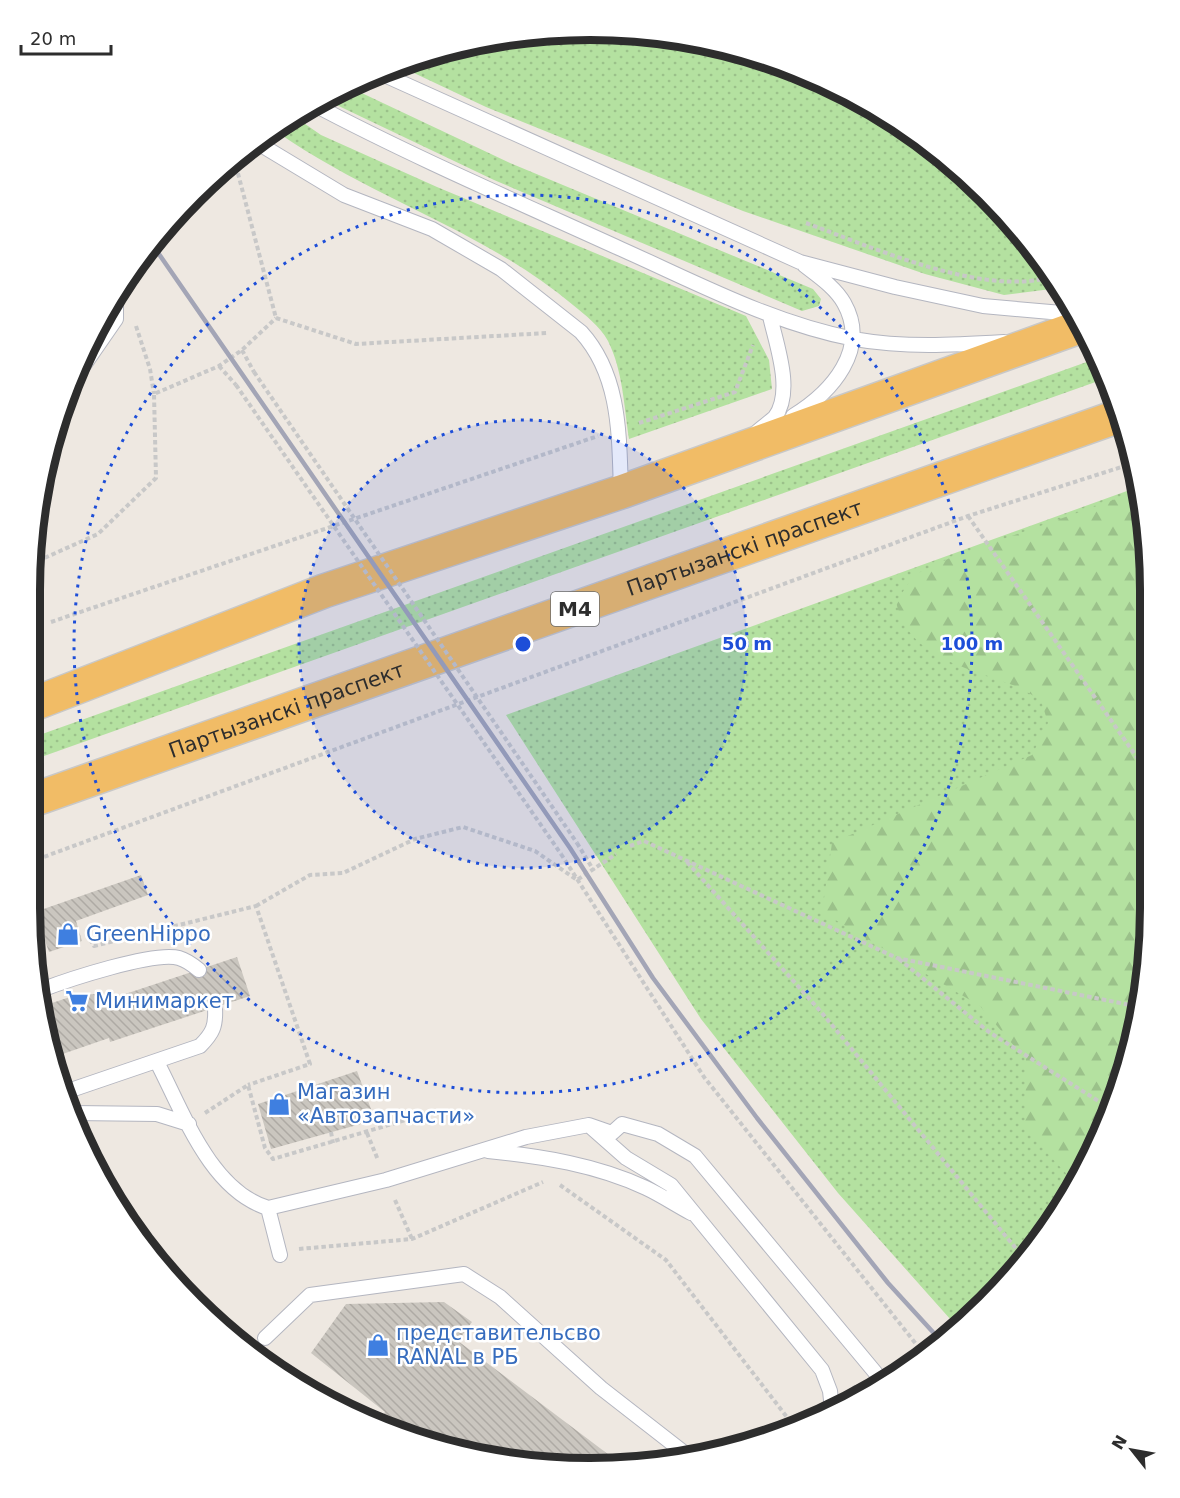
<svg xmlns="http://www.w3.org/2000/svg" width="1180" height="1498" font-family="'DejaVu Sans',sans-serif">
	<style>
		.industrial { fill: url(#industrial-grid) }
		.grass { fill: url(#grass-dots) }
		.forest { fill: url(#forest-firs) }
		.building { fill: url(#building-back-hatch) }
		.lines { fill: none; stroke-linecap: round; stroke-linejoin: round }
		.service-casing { stroke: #b4b6c0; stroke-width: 16 }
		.trunk-casing { stroke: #c8c8c8; stroke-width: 36 }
		.path { stroke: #c8c8c8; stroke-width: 4; stroke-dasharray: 4.5 3; stroke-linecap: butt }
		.service { stroke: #fff; stroke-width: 14 }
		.trunk { stroke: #f1bc66; stroke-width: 33 }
		.rail { stroke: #a3a5b6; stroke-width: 4.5 }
		.path-bridge { stroke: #c8c8c8; stroke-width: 4; stroke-dasharray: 4.5 3; stroke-linecap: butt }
		.ring { fill: none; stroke: #1d4ed8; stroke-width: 3; stroke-dasharray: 3 6 }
		.labels { text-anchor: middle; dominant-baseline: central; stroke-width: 5; stroke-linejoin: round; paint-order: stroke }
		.shield { fill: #fff; stroke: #6c6c6c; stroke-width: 1.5 }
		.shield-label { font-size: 20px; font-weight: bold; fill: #2d2d2d }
		.street-label { font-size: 21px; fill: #2d2d2d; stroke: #fff }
		.shop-label { font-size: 21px; fill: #366cbe; stroke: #fff; text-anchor: start }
		.rim { fill: none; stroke: #2d2d2d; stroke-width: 8 }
		.centre { fill: #1d4ed8; stroke: #fff; stroke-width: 3 }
		.ring-label { font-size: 18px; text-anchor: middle; font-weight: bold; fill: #1d4ed8; stroke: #fff; stroke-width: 5; stroke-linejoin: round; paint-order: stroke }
	</style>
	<defs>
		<pattern id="industrial-grid" width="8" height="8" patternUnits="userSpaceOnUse" patternTransform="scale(1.5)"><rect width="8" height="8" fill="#e2e0e7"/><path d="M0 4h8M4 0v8" fill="none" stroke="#c2c0c6"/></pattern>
		<pattern id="grass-dots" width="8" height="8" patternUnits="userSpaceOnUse" patternTransform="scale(1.5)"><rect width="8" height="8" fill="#b4e1a0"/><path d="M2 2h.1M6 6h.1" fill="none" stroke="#9bc18a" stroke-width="1.8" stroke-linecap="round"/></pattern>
		<pattern id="forest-firs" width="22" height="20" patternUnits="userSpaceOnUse" patternTransform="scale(1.5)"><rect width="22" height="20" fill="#b4e1a0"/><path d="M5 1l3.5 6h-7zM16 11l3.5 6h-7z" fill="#9bc18a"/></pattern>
		<pattern id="building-back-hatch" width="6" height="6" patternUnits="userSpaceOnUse" patternTransform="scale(1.5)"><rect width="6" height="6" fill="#cac6bf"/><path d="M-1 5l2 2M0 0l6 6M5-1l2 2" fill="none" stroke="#aeaaa4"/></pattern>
	</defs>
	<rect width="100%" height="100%" fill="#eee8e1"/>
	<path class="industrial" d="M101,1178l91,107 -5,9 -82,-106z"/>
	<path class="grass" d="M627,31l108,18 103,39 93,58 80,75 48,67 -55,7 -79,-21 -182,-63 -257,-104 -89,-42 13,-5 107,-25z
		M349,87l161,76 303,126 8,10 -2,7 -17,5 -54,-23 -254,-108 -170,-81z
		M295,117l26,18 116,52 309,129 23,44 3,29 -143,50c-5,-33 -6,-68 -21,-98 -8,-15 -23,-26 -35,-36 -88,-74 -202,-107 -296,-173z
		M1095,359l9,20 -1074,382 1,-23z
		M1138,487l11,66 1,355 -11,109 -32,105 -52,97 -96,110 -121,-136 -137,-174 -195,-304z"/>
	<path class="forest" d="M1139,491l10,62 1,355 -11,109 -32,105 -32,61 -50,-54 1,-69 -46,-54 -158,-94 10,-69 200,-88 16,-32 -7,-23c-11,-6 -22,-13 -34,-17 -46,-18 -98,-26 -111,-81l18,-27 38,-18z"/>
	<path class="building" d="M141,875l7,20 -72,26 6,20 -33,11 -14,-40z
		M237,957l13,39 -140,46 -1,-4 -58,20 -8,-52 33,-11 19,-1 3,9z
		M357,1071l18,49 -104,29 -13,-45z
		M444,1302l28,20 -14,19 163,123 -31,4 -145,-19 -66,-28 6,-9 -74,-59 35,-49z
		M783,1421l6,6 -16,6z"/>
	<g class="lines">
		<g class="service-casing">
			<path id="service" d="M380,73l420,189 95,25 88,19 79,7 13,-2
				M313,104c100,53 205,98 308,145 76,34 151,74 233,90 50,9 100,6 150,3
				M261,145l83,50 88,34 69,40 80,63c40,44 38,105 40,160
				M71,384l45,-65v-24
				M793,416c39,-24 77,-67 51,-113 -9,-16 -26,-27 -40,-38
				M757,432c5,-5 13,-10 18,-15 19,-26 1,-73 -5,-101
				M41,990c26,-10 113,-39 138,-32 7,2 14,7 20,12
				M157,1062c26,50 53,128 111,146l118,-28 140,-43 63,-12 23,8 10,-9 36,10 37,22 189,227
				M65,1092l135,-46c13,-13 16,-20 15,-38
				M74,1113l83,1 32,10
				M592,1128l34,30 45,27 151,185 8,21 2,18
				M488,1151c53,5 109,14 158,37 15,7 30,17 45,25
				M268,1208l12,47
				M265,1338l45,-43 154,-21 36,23 101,91 86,67"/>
		</g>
		<g class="trunk-casing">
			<g id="trunk">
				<path d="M31,705l293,-114 297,-99 461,-166"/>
				<path id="s1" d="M30,801l1089,-385"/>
			</g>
		</g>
		<path class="path" d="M236,166l40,152
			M806,223c66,24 176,74 245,54
			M276,318l80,26 191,-11
			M136,326l14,43 4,25
			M242,350l12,22
			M219,366l17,19
			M639,423l96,-31 18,-47
			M968,516l182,260
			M31,564l67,-30 58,-56 -2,-84 65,-28 23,-16 34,-32
			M51,622l547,-186
			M577,843l17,28
			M630,846l14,-5 253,117 243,49
			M561,854l143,223 220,277
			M30,862l938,-346 166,-53
			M687,862l135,151 201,244
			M256,906l54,-31 33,-2 72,-34 48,-12 72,24 42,29 39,-26
			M90,939l4,7 162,-40 54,158 -62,21
			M899,959l90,73 122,77
			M205,1113l43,-28 17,63 8,11 153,-45
			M331,1132l2,11
			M367,1133l11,27
			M560,1185l106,75 127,165
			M395,1200l17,39
			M299,1249l113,-10 131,-57
			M853,1386l8,11"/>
		<use href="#service" class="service"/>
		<use href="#trunk" class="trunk"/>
		<path class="rail" d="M152,244l418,604 83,130 104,140 131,165 54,59"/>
		<path class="path-bridge" d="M254,372l323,471
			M236,385l325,469"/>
	</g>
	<circle cx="523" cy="644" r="224" fill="#1d4ed8" fill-opacity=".12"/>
	<g class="ring">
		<circle cx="523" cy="644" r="224"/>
		<circle cx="523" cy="644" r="449"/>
	</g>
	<defs>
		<g id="shop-bare" transform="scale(1.8)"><path d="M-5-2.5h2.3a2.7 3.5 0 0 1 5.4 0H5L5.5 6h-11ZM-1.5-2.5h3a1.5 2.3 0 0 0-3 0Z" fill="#3f7fe0" stroke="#fff" stroke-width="2.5" paint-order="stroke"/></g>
		<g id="supermarket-bare" transform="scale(1.8)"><path d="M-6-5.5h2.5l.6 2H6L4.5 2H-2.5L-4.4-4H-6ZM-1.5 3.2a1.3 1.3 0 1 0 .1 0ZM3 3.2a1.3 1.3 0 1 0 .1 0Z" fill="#3f7fe0" stroke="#fff" stroke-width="2.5" paint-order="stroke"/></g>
	</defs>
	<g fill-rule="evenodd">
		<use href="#shop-bare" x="68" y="934"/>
		<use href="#supermarket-bare" x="77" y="1001"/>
		<use href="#shop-bare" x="279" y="1104"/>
		<use href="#shop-bare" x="378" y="1345"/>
	</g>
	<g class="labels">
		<rect class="shield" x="551" y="592" width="48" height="34" rx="4.5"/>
		<g class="shield-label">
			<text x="575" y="609">М4</text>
		</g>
		<g class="street-label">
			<text stroke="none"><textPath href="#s1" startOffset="758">Партызанскі праспект</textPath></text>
			<text stroke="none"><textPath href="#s1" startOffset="272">Партызанскі праспект</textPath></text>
		</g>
		<g class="shop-label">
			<text x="86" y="934">GreenHippo</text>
			<text x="95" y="1001">Минимаркет</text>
			<text x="297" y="1092">Магазин<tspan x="297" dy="24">«Автозапчасти»</tspan></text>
			<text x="396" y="1333">представительсво<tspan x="396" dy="24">RANAL в РБ</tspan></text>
		</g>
	</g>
	<path d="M0 0H1180V1498H0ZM590 40H590A550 550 0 0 1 1140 590V908A550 550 0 0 1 590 1458H590A550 550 0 0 1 40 908V590A550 550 0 0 1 590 40Z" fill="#fff" fill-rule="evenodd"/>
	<path class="rim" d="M590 40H590A550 550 0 0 1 1140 590V908A550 550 0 0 1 590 1458H590A550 550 0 0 1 40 908V590A550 550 0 0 1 590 40Z"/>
	<circle cx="523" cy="644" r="9" class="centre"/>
	<g class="ring-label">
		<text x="747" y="650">50 m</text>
		<text x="972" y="650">100 m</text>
	</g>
	<g transform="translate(1132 1450) rotate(301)" stroke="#ffffff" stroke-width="4.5" paint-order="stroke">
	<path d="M0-4.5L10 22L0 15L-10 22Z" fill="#2d2d2d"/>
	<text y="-9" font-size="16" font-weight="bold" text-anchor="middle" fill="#2d2d2d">N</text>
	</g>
	<path d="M21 45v9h90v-9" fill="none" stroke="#2d2d2d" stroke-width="3"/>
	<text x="30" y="45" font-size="18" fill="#2d2d2d" stroke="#ffffff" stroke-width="4.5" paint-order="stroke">20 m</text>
</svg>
